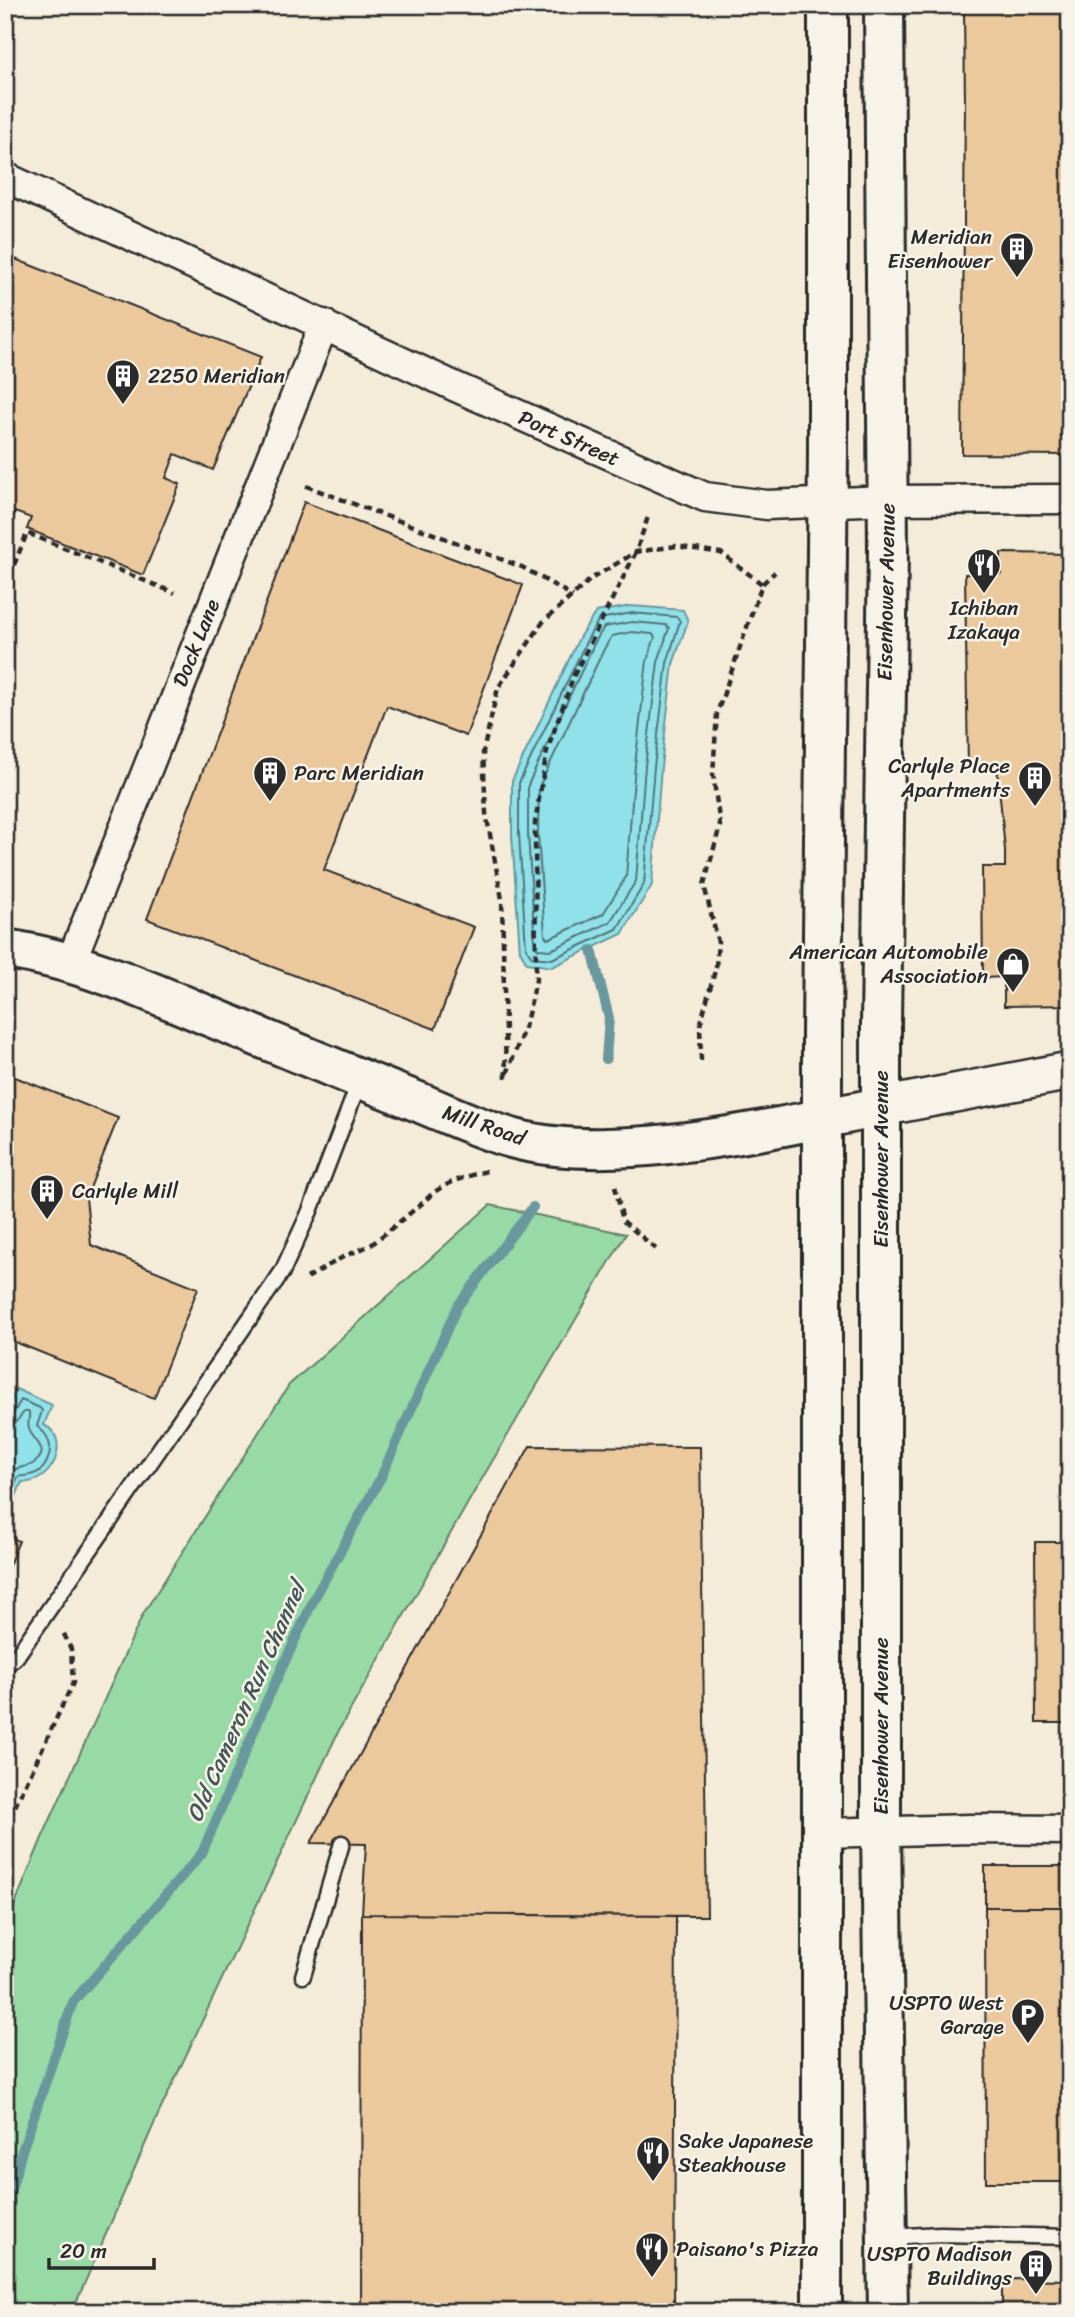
<svg xmlns="http://www.w3.org/2000/svg" width="1075" height="2317" font-family="Sriracha,sans-serif">
	<style>
		.green { fill: #98daa5; stroke: #628268; stroke-width: 2 }
		.water { fill: #90e1e9; stroke: #68989d; stroke-width: 2 }
		.lines { fill: none; stroke-linecap: round; stroke-linejoin: round }
		.shore { stroke: #537477; stroke-width: 2 }
		.stream { stroke: #68989d; stroke-width: 10 }
		.building { fill: #ecc99d; stroke: #2b2b2b; stroke-width: 2 }
		.service-casing { stroke: #2b2b2b; stroke-width: 19 }
		.minor-casing { stroke: #2b2b2b; stroke-width: 33 }
		.tertiary-casing { stroke: #2b2b2b; stroke-width: 42 }
		.secondary-casing { stroke: #2b2b2b; stroke-width: 44 }
		.path { stroke: #2b2b2b; stroke-width: 4.5; stroke-dasharray: 7 5; stroke-linecap: butt }
		.service { stroke: #f7f3e8; stroke-width: 14 }
		.minor { stroke: #f7f3e8; stroke-width: 28 }
		.tertiary { stroke: #f7f3e8; stroke-width: 37 }
		.secondary { stroke: #f7f3e8; stroke-width: 38 }
		.labels { text-anchor: middle; dominant-baseline: central; stroke-width: 5; stroke-linejoin: round; paint-order: stroke }
		.poi-label { font-size: 21px; fill: #2b2b2b; stroke: #f7f3e8; text-anchor: end }
		.street-label { font-size: 21px; fill: #2b2b2b; stroke: #f7f3e8 }
		.water-label { font-size: 23px; font-style: italic; fill: #44585a; stroke: #f7f3e8 }
	</style>
	<rect width="100%" height="100%" fill="#f5ebd9"/>
	<filter id="ink" filterUnits="userSpaceOnUse"><feTurbulence type="fractalNoise" baseFrequency=".0143" numOctaves="2"/><feDisplacementMap in="SourceGraphic" scale="14" xChannelSelector="R" yChannelSelector="G"/><feConvolveMatrix kernelMatrix="1 2 1 2 8 2 1 2 1" color-interpolation-filters="sRGB"/></filter>
	<g filter="url(#ink)">
		<path class="green" d="M490,1205l136,29 -153,260 -133,234 -183,389 -85,195h-67v-384l37,-90 101,-224 146,-229z"/>
		<path class="water" d="M631,606l52,4 5,11 -15,43 -12,103 -9,118 -30,49 -70,33 -25,-4 -7,-12 -8,-116v-54l68,-145 16,-24z
			M16,1389l36,16 -8,20c28,13 9,60 -22,57l-9,21 -8,-3v-84z"/>
		<g class="lines">
			<path class="shore" d="M632,613l45,4 3,4 -13,42 -13,104 -10,117 -27,45 -65,30 -20,-2 -6,-9 -7,-114v-51l68,-143 12,-21z
				M632,622l34,3 3,3 -11,34 -13,104 -9,115 -26,41 -59,28 -13,-1 -3,-4 -7,-111v-49l66,-141 10,-17z
				M632,632l20,2 3,3 -8,24 -12,104 -9,112 -23,37 -55,25 -3,-3 -7,-102 1,-47 65,-138 8,-13z
				M5,1416l8,-2 8,-14 19,8 2,3 -5,15c2,3 6,5 8,8 11,15 2,38 -15,41 -4,1 -8,1 -12,2l-8,15 -5,2
				M5,1425l11,-3 8,-10h5c1,5 -2,11 0,17 4,12 23,21 5,34 -7,5 -15,3 -22,8l-7,11"/>
			<path class="stream" d="M592,950l17,68 -3,41
				M5,2211l17,-60 51,-149 129,-149 66,-155 47,-101 66,-120 76,-170 76,-100"/>
		</g>
		<path class="building" d="M964,10l106,2v443l-108,-1 3,-351z
			M5,255l256,102 -48,113 -38,-16 -9,24 14,6 -37,91 -116,-46 4,-11 -16,-6 -10,25z
			M304,502l219,83 -57,151 -79,-30 -63,164 150,57 -39,102 -288,-110z
			M1001,553l69,1v451l-66,1v-29l-21,1 -1,-111h23v-17l-8,-84 -29,1 -3,-193h36z
			M5,1073l113,45 -32,80 5,47 107,43 -44,110 -149,-60z
			M530,1446l170,1 7,469 -345,-2 4,-70 -55,-1z
			M5,1535l14,6 -14,34z
			M1035,1542h35v181h-34z
			M985,1866h85v41h-85z
			M985,1907h85v275h-84z
			M362,1914l314,2 -2,396h-313z
			M1002,2279l68,1v32h-68z"/>
		<g class="lines">
			<g class="service-casing">
				<path id="service" d="M5,1666l11,-9 266,-385 28,-61 50,-131
					M303,1976l39,-133
					M890,2237l50,-3 130,3"/>
			</g>
			<g class="minor-casing">
				<path id="minor" d="M5,177l451,210 249,110 62,8 120,-5 183,-1
					M70,964l254,-640
					M822,1833l148,-4 100,1"/>
			</g>
			<g class="tertiary-casing">
				<path id="tertiary" d="M881,1107l189,-36"/>
			</g>
			<g class="secondary-casing">
				<path id="secondary" d="M884,5l4,546 -7,472v809l7,480
					M5,949c71,10 140,40 206,68 68,28 136,57 205,84 32,13 65,29 99,38 104,27 260,-12 366,-32
					M822,2312v-1280l6,-579v-448"/>
			</g>
			<path class="path" d="M306,486l216,81 51,29
				M5,587l22,-54 148,60
				M701,1061l-1,-36 16,-58 2,-25 -14,-57 16,-59 -7,-52 4,-61 45,-129 13,-12
				M507,1074l19,-51 10,-43 -1,-157 12,-72 27,-76 62,-123 13,-38
				M506,1078l-4,-179 -16,-86 -3,-61 15,-64 45,-66 48,-43 45,-27 40,-6 45,7 41,31
				M615,1186l8,35 33,28
				M307,1278l36,-21 28,-12 54,-44c15,-18 43,-25 65,-31
				M5,1828l68,-145 -2,-34 -8,-17"/>
			<use href="#service" class="service"/>
			<use href="#minor" class="minor"/>
			<use href="#tertiary" class="tertiary"/>
			<use href="#secondary" class="secondary"/>
		</g>
	</g>
	<defs>
		<g id="building-pin" transform="scale(1.75)"><path d="M0 17L-7.5 6A9.5 9.5 0 1 1 7.5 6Z" fill="#2b2b2b" stroke="#f7f3e8"/><path d="M-4-6H4V6H1V3H-1V6H-4ZM-2.5-4.3h1.7v1.8h-1.7ZM.8-4.3h1.7v1.8H.8ZM-2.5-1h1.7V.8h-1.7ZM.8-1h1.7V.8H.8Z" fill="#fff"/></g>
		<g id="restaurant-pin" transform="scale(1.75)"><path d="M0 17L-7.5 6A9.5 9.5 0 1 1 7.5 6Z" fill="#2b2b2b" stroke="#f7f3e8"/><path d="M-5-6h1v4h1v-4h1v4h1v-4h1v5L-1.5 .5V6h-2V.5L-5-1ZM5-6V6H3V1.5H1.5Q1.5-4 5-6Z" fill="#fff"/></g>
		<g id="shop-pin" transform="scale(1.75)"><path d="M0 17L-7.5 6A9.5 9.5 0 1 1 7.5 6Z" fill="#2b2b2b" stroke="#f7f3e8"/><path d="M-5-2.5h2.3a2.7 3.5 0 0 1 5.4 0H5L5.5 6h-11ZM-1.5-2.5h3a1.5 2.3 0 0 0-3 0Z" fill="#fff"/></g>
		<g id="parking-pin" transform="scale(1.75)"><path d="M0 17L-7.5 6A9.5 9.5 0 1 1 7.5 6Z" fill="#2b2b2b" stroke="#f7f3e8"/><path d="M-3.5-5.5H1a3.5 3.5 0 0 1 0 7H-1V5.5H-3.5ZM-1-3.4V-.6H.8a1.4 1.4 0 0 0 0-2.8Z" fill="#fff"/></g>
	</defs>
	<g fill-rule="evenodd">
		<use href="#building-pin" x="1017" y="249"/>
		<use href="#building-pin" x="123" y="376"/>
		<use href="#restaurant-pin" x="984" y="565"/>
		<use href="#building-pin" x="270" y="773"/>
		<use href="#building-pin" x="1035" y="778"/>
		<use href="#shop-pin" x="1013" y="964"/>
		<use href="#building-pin" x="47" y="1191"/>
		<use href="#parking-pin" x="1028" y="2015"/>
		<use href="#restaurant-pin" x="653" y="2153"/>
		<use href="#restaurant-pin" x="652" y="2249"/>
		<use href="#building-pin" x="1036" y="2266"/>
	</g>
	<g class="labels">
		<g class="poi-label">
			<text x="992" y="237">Meridian<tspan x="992" dy="24">Eisenhower</tspan></text>
			<text x="148" y="376" text-anchor="start">2250 Meridian</text>
			<text x="984" y="608" text-anchor="middle">Ichiban<tspan x="984" dy="24">Izakaya</tspan></text>
			<text x="1010" y="766">Carlyle Place<tspan x="1010" dy="24">Apartments</tspan></text>
			<text x="294" y="773" text-anchor="start">Parc Meridian</text>
			<text x="988" y="952">American Automobile<tspan x="988" dy="24">Association</tspan></text>
			<text x="72" y="1191" text-anchor="start">Carlyle Mill</text>
			<text x="1004" y="2003">USPTO West<tspan x="1004" dy="24">Garage</tspan></text>
			<text x="678" y="2141" text-anchor="start">Sake Japanese<tspan x="678" dy="24">Steakhouse</tspan></text>
			<text x="676" y="2249" text-anchor="start">Paisano's Pizza</text>
			<text x="1012" y="2254">USPTO Madison<tspan x="1012" dy="24">Buildings</tspan></text>
		</g>
		<g class="street-label">
			<text transform="translate(569 438) rotate(24)">Port Street</text>
			<text transform="translate(886 592) rotate(-89)">Eisenhower Avenue</text>
			<text transform="translate(196 643) rotate(-68)">Dock Lane</text>
			<text transform="translate(484 1125) rotate(19)">Mill Road</text>
			<text transform="translate(881 1159) rotate(-90)">Eisenhower Avenue</text>
			<text transform="translate(881 1726) rotate(-90)">Eisenhower Avenue</text>
		</g>
		<g class="water-label">
			<text transform="translate(246 1702) rotate(-66)">Old Cameron Run Channel</text>
		</g>
	</g>
	<rect width="1075" height="2317" fill="none" stroke="#f7f3e8" stroke-width="28"/>
	<rect x="14" y="14" width="1047" height="2289" fill="none" stroke="#2b2b2b" stroke-width="2.5" filter="url(#ink)"/>
	<path d="M49 2258v10h105v-10" fill="none" stroke="#2b2b2b" stroke-width="3.5"/>
	<text x="60" y="2258" font-size="21" fill="#2b2b2b" stroke="#f7f3e8" stroke-width="5" paint-order="stroke">20 m</text>
</svg>
